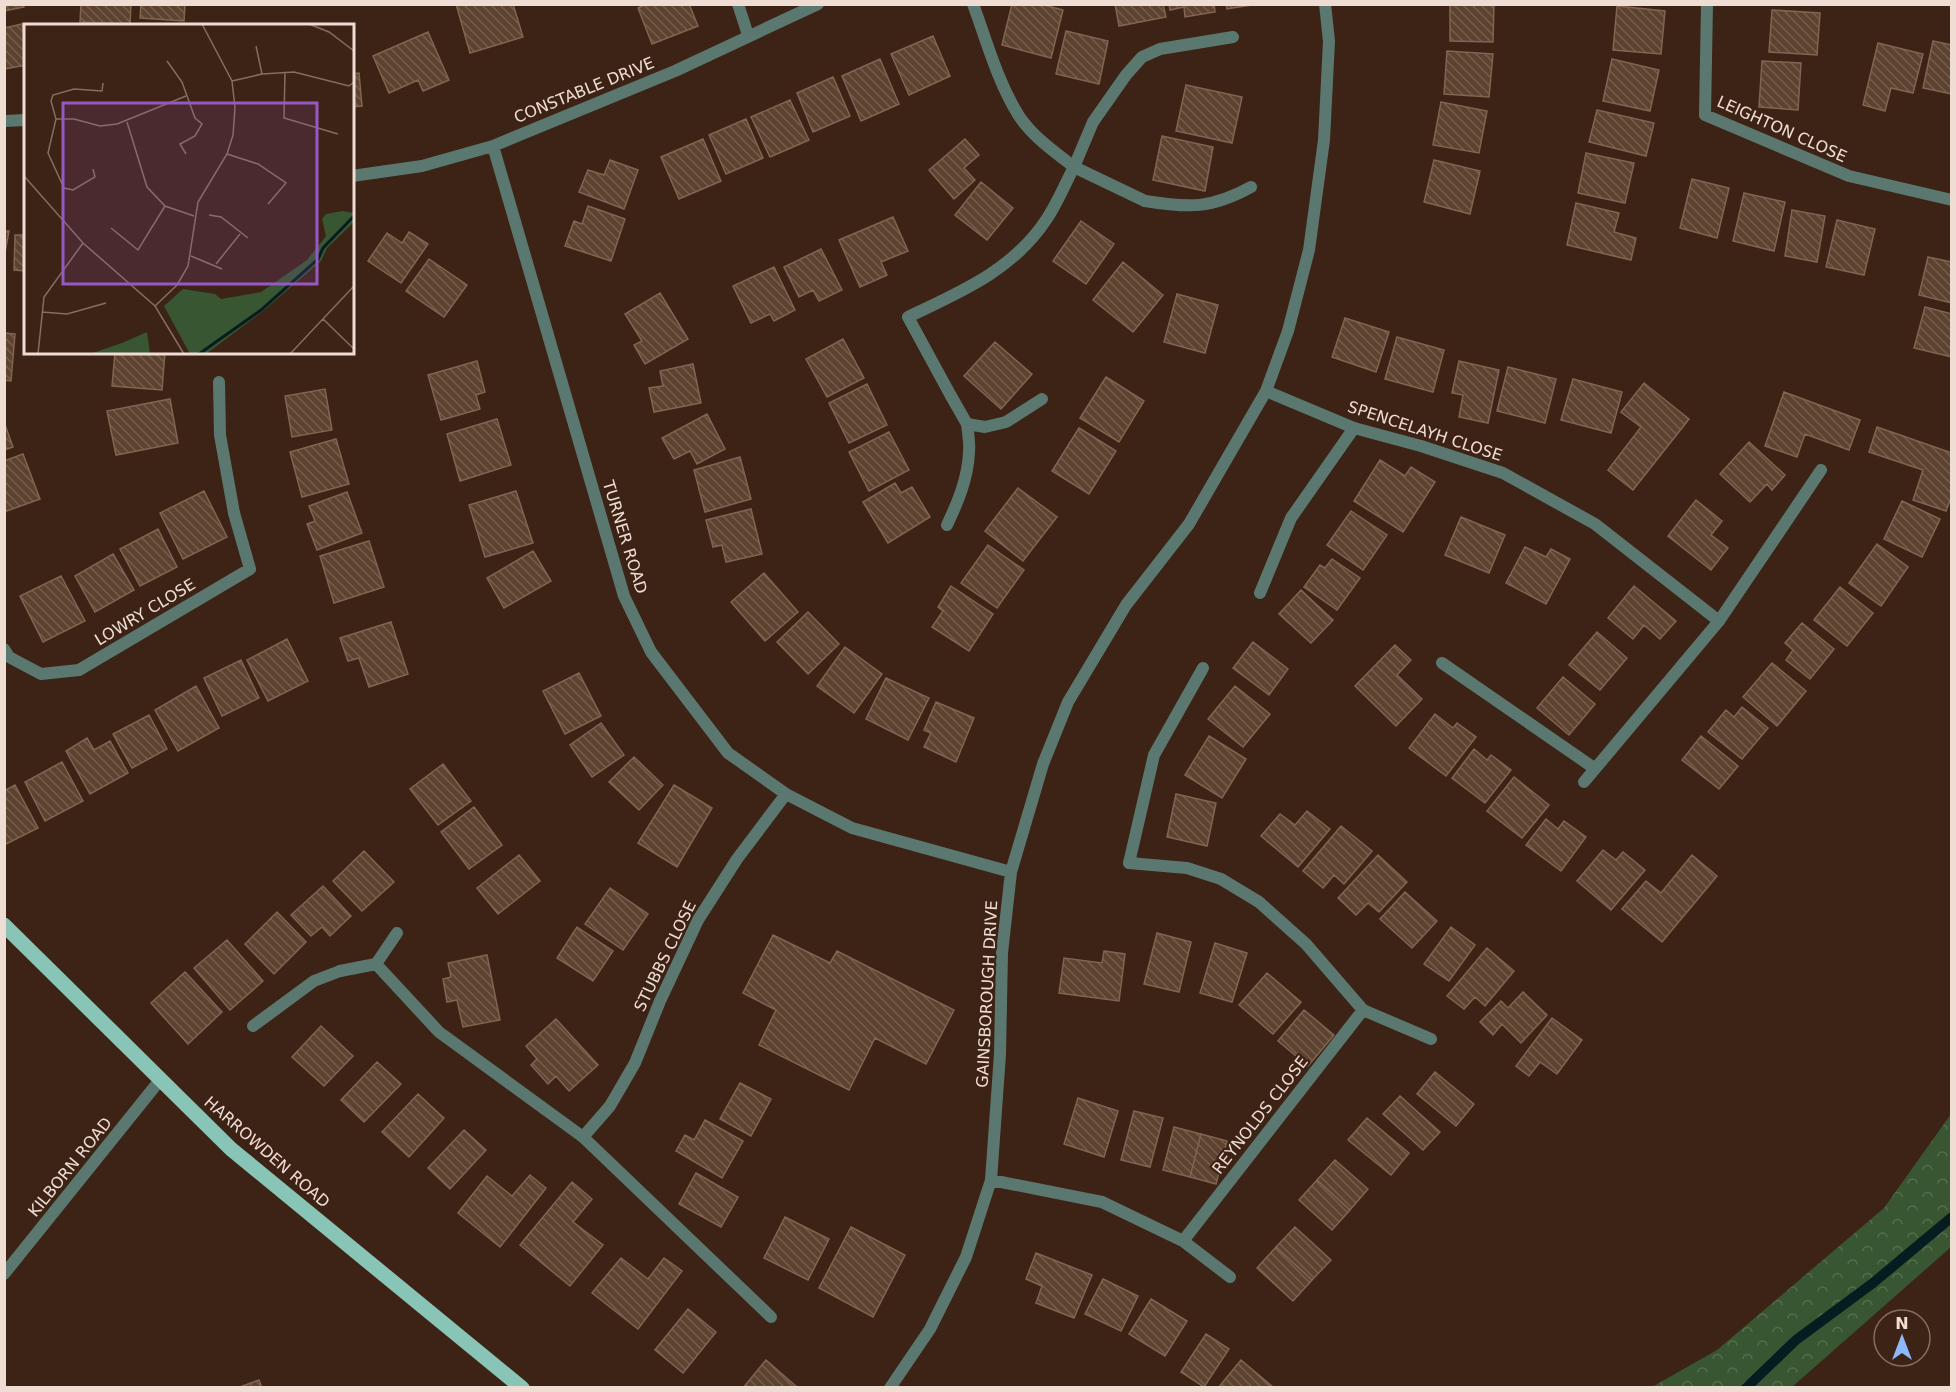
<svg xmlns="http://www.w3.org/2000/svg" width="1956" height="1392" font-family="'DejaVu Sans',sans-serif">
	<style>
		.forest { fill: url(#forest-crowns) }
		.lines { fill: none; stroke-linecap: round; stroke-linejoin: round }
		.stream { stroke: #051d21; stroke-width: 10 }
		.building { fill: url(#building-back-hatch); stroke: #816551; stroke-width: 1.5 }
		.lane { stroke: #5b7870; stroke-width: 12 }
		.street { stroke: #5b7870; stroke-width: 12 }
		.primary { stroke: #88c5b7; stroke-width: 15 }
		.labels { text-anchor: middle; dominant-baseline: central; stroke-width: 4.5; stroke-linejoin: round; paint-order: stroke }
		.street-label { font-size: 16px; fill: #efddd4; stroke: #3d2316 }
		.inset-river { fill: none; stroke: #051d21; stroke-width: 3 }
		.inset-road { fill: none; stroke: #846d62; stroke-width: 1.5 }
		.view { fill: #9858c4; fill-opacity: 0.15; stroke: #9858c4; stroke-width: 3 }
		.inset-edge { fill: none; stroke: #efddd4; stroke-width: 3 }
	</style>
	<defs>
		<pattern id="forest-crowns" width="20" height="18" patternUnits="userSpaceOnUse" patternTransform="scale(1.5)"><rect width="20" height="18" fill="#375631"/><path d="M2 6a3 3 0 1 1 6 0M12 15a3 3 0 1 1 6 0" fill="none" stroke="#546e4e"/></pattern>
		<pattern id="building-back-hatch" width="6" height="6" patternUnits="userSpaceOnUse" patternTransform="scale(1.5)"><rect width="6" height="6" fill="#5c422f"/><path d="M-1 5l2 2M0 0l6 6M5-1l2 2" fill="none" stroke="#745d4c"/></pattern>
	</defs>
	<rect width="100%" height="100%" fill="#3d2316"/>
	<path class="forest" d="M1951,1114v133l-159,140h-140l65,-37 167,-142z"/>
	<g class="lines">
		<path class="stream" d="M1746,1388l50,-48 77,-57 79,-66"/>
	</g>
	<path class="building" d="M4,4h19l1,3 -20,4z
		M81,4h50l-1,20 -50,-2z
		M141,4h44l-1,17 -44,-3z
		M456,4h57l10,33 -53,16z
		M647,4h42l9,22 -46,18 -14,-36z
		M1012,4h28l23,6 -12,48 -49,-13z
		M1115,4h48l3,13 -47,9z
		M1169,4h45l1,8 -30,5 -1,-10 -14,3z
		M1226,4h25v1l-24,4z
		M1450,4h44l-1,38 -43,-1z
		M1617,6l48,5 -4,43 -48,-4z
		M1772,10l48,3 -3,42 -48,-3z
		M22,24l4,21v20l-22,4v-41z
		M1066,31l42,10 -9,43 -43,-10z
		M428,32l21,48 -26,11 -5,-11 -29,13 -16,-37z
		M933,36l17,40 -41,19 -18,-41z
		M1933,41l19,4v49l-29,-6z
		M1878,43l45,11 -10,39 -22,-5 -6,23 -22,-6z
		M1447,51l46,3 -4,43 -45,-3z
		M880,59l19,45 -38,17 -19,-45z
		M1612,59l47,11 -9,41 -47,-10z
		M1762,61l39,2 -3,47 -39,-3z
		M359,73l3,33 -10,1v-33z
		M833,77l17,39 -37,16 -16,-39z
		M1186,85l56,12 -10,46 -56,-12z
		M790,100l19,40 -39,17 -19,-40z
		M1441,102l46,9 -8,42 -46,-8z
		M1597,110l57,13 -8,33 -57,-14z
		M746,119l17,39 -37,16 -17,-39z
		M1162,136l51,11 -8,44 -52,-11z
		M703,139l18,42 -42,18 -18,-42z
		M965,139l14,16 -15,13 11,12 -21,19 -25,-29z
		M1586,153l48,10 -9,40 -47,-10z
		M610,160l28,10 -14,39 -45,-17 9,-22 16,5z
		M1434,160l46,11 -10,43 -46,-12z
		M1692,179l37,9 -12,50 -37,-10z
		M981,182l32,26 -26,32 -32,-25z
		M1744,193l41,9 -11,49 -41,-10z
		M1576,203l43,10 -5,19 22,6 -5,22 -64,-15z
		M588,206l37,13 -14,42 -46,-15 9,-25 8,3z
		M1792,210l33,6 -8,46 -32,-6z
		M893,217l15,34 -27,11 6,13 -27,12 -21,-47z
		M1837,220l38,9 -11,46 -38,-8z
		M1081,221l33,23 -28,40 -33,-23z
		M4,231h5l-5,27z
		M409,232l19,12 -27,39 -33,-22 19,-28 15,10z
		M15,235h11v36l-12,-1z
		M821,249l21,41 -23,11 -6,-11 -14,7 -15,-30z
		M1928,257l24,5v41l-33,-8z
		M429,259l38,26 -23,32 -38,-26z
		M1123,262l40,33 -30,37 -40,-32z
		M774,267l21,43 -21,11 -4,-7 -19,9 -18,-37z
		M660,293l28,46 -43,25 -11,-19 8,-4 -17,-27z
		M1177,294l41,11 -13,48 -41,-11z
		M1925,307l27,7v43l-38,-9z
		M1345,318l44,14 -13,40 -44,-15z
		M4,333l11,1 -4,47 -7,-1z
		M1397,337l47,13 -11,42 -48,-13z
		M843,339l21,39 -37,19 -21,-38z
		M995,342l37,32 -31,35 -37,-33z
		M115,352h50l-3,38 -50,-4z
		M477,361l8,31 -9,3 4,14 -39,11 -13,-45z
		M1459,361l40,9 -11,53 -29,-6 4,-22 -11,-2z
		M693,364l8,39 -47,9 -5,-24 14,-2 -3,-15z
		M1508,367l48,12 -11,44 -48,-12z
		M1106,377l38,24 -25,41 -39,-24z
		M1573,379l49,13 -11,41 -50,-13z
		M1644,383l45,36 -56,71 -25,-20 33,-43 -20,-15z
		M867,384l20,41 -38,18 -20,-40z
		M325,389l7,41 -40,7 -7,-41z
		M1784,392l76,28 -11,30 -44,-16 -8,23 -32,-11z
		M170,399l8,44 -62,12 -9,-44z
		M707,414l18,35 -28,15 -7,-13 -16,8 -12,-21z
		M497,419l14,46 -51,16 -13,-47z
		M4,422l9,25 -9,3z
		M1877,427l75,26v42l-6,16 -33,-11 10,-30 -54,-18z
		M1079,428l37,23 -27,43 -37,-23z
		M889,432l20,38 -40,21 -20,-39z
		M336,439l13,45 -47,13 -12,-45z
		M1749,442l36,33 -13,15 -5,-6 -17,18 -30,-28z
		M23,454l17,45 -36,13v-51z
		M740,457l11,42 -46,13 -11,-42z
		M1380,460l25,16 6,-9 24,15 -32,50 -49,-31z
		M895,483l6,10 11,-6 18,30 -42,26 -25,-41z
		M1018,488l39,29 -34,44 -38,-30z
		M204,491l23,46 -44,22 -23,-46z
		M516,491l17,52 -48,14 -16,-52z
		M347,492l15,41 -45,17 -10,-26 8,-3 -6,-15z
		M1696,500l26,21 -11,14 17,13 -17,22 -43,-34z
		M1902,501l38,18 -18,38 -38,-18z
		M751,509l11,45 -36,8 -4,-17 -9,2 -7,-27z
		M1351,511l36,24 -24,35 -36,-25z
		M1461,517l44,18 -16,38 -44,-18z
		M158,529l19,38 -37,19 -20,-37z
		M369,541l15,46 -50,16 -14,-47z
		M1877,544l31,23 -27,39 -32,-23z
		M988,545l36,25 -27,38 -36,-25z
		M1525,547l21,10 5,-8 19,10 -24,45 -40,-21z
		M533,551l18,30 -47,27 -17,-30z
		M113,554l21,36 -39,22 -20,-36z
		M1332,559l28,19 -23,32 -33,-23 16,-22 5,3z
		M764,573l34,39 -33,29 -34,-39z
		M61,576l24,45 -42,21 -23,-46z
		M951,586l42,28 -24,37 -37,-24 11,-16 -5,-4z
		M1634,586l42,35 -16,18 -16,-14 -11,14 -25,-21z
		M1840,587l33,26 -26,33 -33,-26z
		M1301,590l32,30 -22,23 -32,-29z
		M808,612l31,32 -31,30 -31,-32z
		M391,622l17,52 -39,13 -10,-29 -11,3 -8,-23z
		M1802,623l32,26 -24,30 -24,-19 7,-10 -8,-7z
		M1597,632l30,26 -27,32 -31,-25z
		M287,639l21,42 -40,20 -21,-41z
		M1253,642l35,27 -19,26 -36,-27z
		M1395,645l16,15 -14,15 25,24 -26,27 -41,-40z
		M845,647l37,27 -28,39 -37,-27z
		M241,660l18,38 -37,18 -18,-38z
		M1772,663l34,28 -29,35 -34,-29z
		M579,673l22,43 -36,18 -22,-43z
		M1563,677l32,27 -26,31 -32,-27z
		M886,678l43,20 -21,42 -42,-21z
		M196,686l23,42 -41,23 -23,-41z
		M1235,686l35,28 -27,33 -35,-28z
		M936,702l38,16 -18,44 -32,-15 7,-14 -7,-3z
		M1742,707l26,21 -26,31 -34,-27 18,-22 8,7z
		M1435,714l18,14 4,-5 19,14 -30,39 -37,-28z
		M149,715l18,34 -35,19 -19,-34z
		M601,723l23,32 -32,22 -22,-32z
		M1209,736l37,23 -24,39 -37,-23z
		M1701,736l37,30 -19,23 -37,-29z
		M87,738l7,12 16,-9 18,32 -38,21 -24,-43z
		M1474,749l13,11 4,-5 20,15 -26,33 -33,-25z
		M634,757l29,28 -24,25 -30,-28z
		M62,762l21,39 -38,20 -20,-39z
		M443,764l28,37 -33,24 -28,-36z
		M1514,777l35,28 -27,33 -35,-27z
		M15,785l23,43 -34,17v-54z
		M674,785l38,23 -35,59 -39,-24z
		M1176,794l40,9 -9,43 -40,-9z
		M474,807l28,38 -33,24 -28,-37z
		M1307,811l23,18 -32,38 -37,-31 19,-22 15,11z
		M1546,819l12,10 6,-8 22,16 -25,34 -35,-26z
		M1341,826l31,25 -28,33 -10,-9 -11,13 -20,-17z
		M1603,850l13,10 7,-8 22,18 -34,40 -34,-29z
		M364,851l30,31 -32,29 -29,-30z
		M519,855l21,26 -42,33 -21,-26z
		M1378,855l29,27 -28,30 -11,-9 -12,12 -18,-17z
		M1692,855l25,21 -55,66 -40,-33 24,-28 15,12z
		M323,886l28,30 -21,20 -8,-9 -11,9 -20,-21z
		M610,888l38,26 -25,36 -38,-26z
		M1405,892l32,29 -25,27 -32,-29z
		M277,912l29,30 -32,32 -29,-30z
		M577,927l36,24 -20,30 -36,-23z
		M1451,927l24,18 -26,36 -25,-17z
		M1157,933l34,9 -12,50 -35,-8z
		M773,935l57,28 7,-12 117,59 -28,54 -51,-26 -26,52 -90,-45 17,-35 -33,-17z
		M227,940l36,41 -33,29 -36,-42z
		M1215,943l32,10 -15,49 -32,-9z
		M1487,948l27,23 -29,35 -10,-9 -11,12 -17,-13z
		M1104,951l21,3 -6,47 -60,-8 5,-35 38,5z
		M487,955l13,65 -37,7 -6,-27 -10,2 -4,-23 8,-2 -3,-14z
		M185,972l37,40 -34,32 -37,-41z
		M1267,973l34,29 -28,32 -34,-29z
		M1523,992l24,23 -26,28 -19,-19 -9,11 -13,-13 21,-21 7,7z
		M1304,1010l30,25 -26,31 -30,-25z
		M1552,1018l30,22 -25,34 -17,-12 -11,14 -13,-10z
		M556,1019l42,46 -29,26 -13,-15 -8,8 -17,-19 6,-6 -11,-13z
		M321,1026l32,30 -29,30 -32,-29z
		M377,1062l24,22 -37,38 -23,-22z
		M1435,1072l39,32 -18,22 -39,-32z
		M740,1083l31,16 -20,37 -31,-17z
		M418,1094l26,24 -35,39 -27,-25z
		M1400,1096l40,36 -17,18 -40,-36z
		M1078,1098l40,13 -14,46 -40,-13z
		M1134,1111l29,7 -13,49 -29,-7z
		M1367,1118l42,35 -18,22 -43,-35z
		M705,1120l38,21 -21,37 -46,-27 9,-16 9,5z
		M1174,1127l27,7 -11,43 -27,-7z
		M464,1130l22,20 -36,39 -22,-21z
		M1201,1134l26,7 -11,43 -26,-7z
		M1335,1160l33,29 -18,21 -33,-30z
		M696,1173l42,24 -17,30 -42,-23z
		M530,1175l16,13 -46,59 -42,-34 29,-37 25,20z
		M1317,1180l33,30 -18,20 -33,-30z
		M572,1182l20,17 -19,23 30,23 -33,41 -50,-41z
		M785,1217l44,22 -21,41 -44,-22z
		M851,1227l54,28 -32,62 -54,-29z
		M1295,1227l36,33 -19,20 -36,-33z
		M1276,1247l36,33 -19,21 -36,-33z
		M1036,1253l56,22 -18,43 -38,-15 6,-17 -16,-7z
		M621,1258l27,21 16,-21 18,13 -44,58 -46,-36z
		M1103,1279l35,17 -17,35 -36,-17z
		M1151,1299l36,22 -22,35 -36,-22z
		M688,1309l28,23 -33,41 -28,-23z
		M1206,1334l23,15 -25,38 -23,-15z
		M766,1360l32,28h-55z
		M1241,1360l32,27 -1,1h-54z
		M259,1380l3,8h-25z"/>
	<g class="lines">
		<path class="lane" d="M738,4l10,31
			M1074,167l19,-45 33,-47 16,-18 18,-8 73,-12
			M1145,201c44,7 66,8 106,-14
			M219,382l1,53 14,78
			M951,396l16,28 18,3 21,-5 36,-23
			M947,525c11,-23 21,-47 22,-73 1,-9 -1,-19 -2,-28
			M1260,593l31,-75 63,-90
			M1719,621l102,-151
			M1442,663l152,105
			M1129,863l25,-108 49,-87
			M253,1026l61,-45 26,-10
			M583,1137l188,180"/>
		<path class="street" d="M1707,4l-2,111 144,61 103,24
			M4,121l22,-1
			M493,146l131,450 27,56 77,101 58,41 66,34 159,44
			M1074,167l71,34
			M352,176l70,-10 71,-20 182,-75 143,-67
			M1266,391l88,37 67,18 82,27 92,51 124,97 -135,161
			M951,396l-43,-79c52,-25 104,-46 138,-97 11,-16 19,-36 28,-53 -19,-15 -41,-30 -55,-51 -21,-33 -32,-74 -46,-112
			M4,649l5,8 32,17 38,-4 171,-101 -16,-56
			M1129,863l58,5 34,11 38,23 47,42 57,66 68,29
			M376,964l63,68 144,105 27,-31 25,-43 25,-62 38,-81 39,-61 49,-65
			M340,971l36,-7 21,-31
			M991,1180l111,22 81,39 47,36
			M1183,1241l180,-231
			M4,1274l156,-194
			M890,1388l40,-59 36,-72 25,-77 9,-126 2,-101 9,-81 32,-108 25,-62 58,-97 63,-81 77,-133 22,-60 21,-81 15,-110 5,-99 -4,-37"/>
		<path class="primary" d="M4,925l227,224 291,239"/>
	</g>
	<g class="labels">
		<g class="street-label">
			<text transform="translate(584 90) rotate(-22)">CONSTABLE DRIVE</text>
			<text transform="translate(1782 129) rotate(24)">LEIGHTON CLOSE</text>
			<text transform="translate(1425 431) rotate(18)">SPENCELAYH CLOSE</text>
			<text transform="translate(625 537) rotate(73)">TURNER ROAD</text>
			<text transform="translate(145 612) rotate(-31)">LOWRY CLOSE</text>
			<text transform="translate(665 956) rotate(-64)">STUBBS CLOSE</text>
			<text transform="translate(987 994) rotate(-87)">GAINSBOROUGH DRIVE</text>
			<text transform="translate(1260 1115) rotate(-52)">REYNOLDS CLOSE</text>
			<text transform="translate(267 1152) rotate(41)">HARROWDEN ROAD</text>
			<text transform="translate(70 1167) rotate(-51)">KILBORN ROAD</text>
		</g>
	</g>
	<g transform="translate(24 24)">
		<rect width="330" height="330" fill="#3d2316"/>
		<path d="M123,308l3,22h-60l32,-11z" fill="#375631"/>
		<path d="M319,187l11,2v9l-27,26 -6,13 -58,50 -57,43h-16l-26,-48 19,-17 32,5 6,5 40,-7 46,-32 19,-24 -4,-17 4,-5z" fill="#375631"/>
		<path class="inset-river" d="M175,330l62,-44 57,-51 5,-11 31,-32"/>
		<path class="inset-road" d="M285,0l20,8 25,19M232,22l6,28M143,37l15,21 13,36 7,6 -7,12 -15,8 6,10M261,48l-1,46 54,16M208,57l30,-7 32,-2 55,14 5,-4M32,95h18l26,7 17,-2 69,-28M32,95l-8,34 16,35 9,2 22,-13 -2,-8M32,95l-5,-18 2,-6 21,-6 28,2 1,-8M103,98l20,65 18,19 29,10M203,130l31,10 28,19 -18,21M0,152l59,67 72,63 29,48M185,191l12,2 27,21M87,204l27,22 27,-44M167,232l31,13M192,240l24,-30M131,282l22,-21 11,-19 10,-64 29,-48 6,-19 2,-27 -3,-27 -30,-57M18,288l25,2 39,-11M299,295l31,30M14,330l6,-57 39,-54M266,330l64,-68"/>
		<path class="view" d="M39,79h254v181h-254z"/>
		<rect width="330" height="330" class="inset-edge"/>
	</g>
	<rect width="1956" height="1392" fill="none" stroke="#efddd4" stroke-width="12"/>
	<g transform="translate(1902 1338)"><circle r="28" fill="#3d2316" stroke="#846d62" stroke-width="1.5"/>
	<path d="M0-4.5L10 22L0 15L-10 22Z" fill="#8cb9fc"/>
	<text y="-9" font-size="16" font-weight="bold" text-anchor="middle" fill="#efddd4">N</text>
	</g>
</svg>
